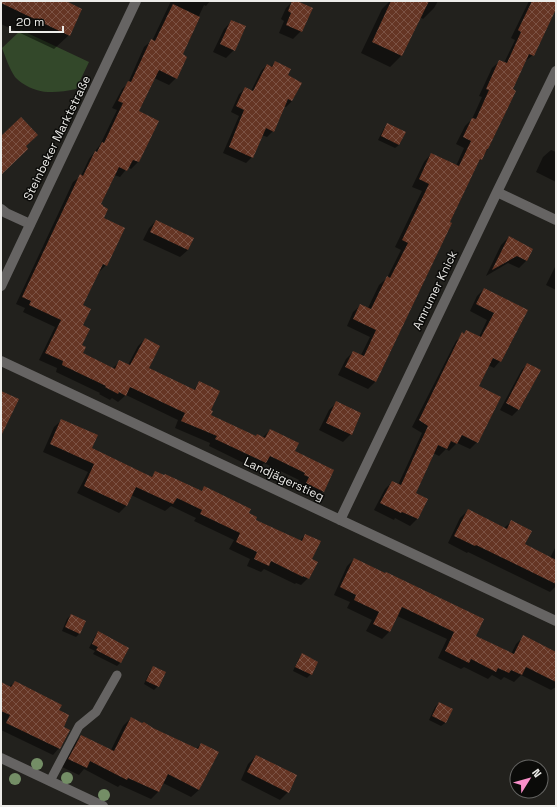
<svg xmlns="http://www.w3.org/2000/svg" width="557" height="807" font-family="'Space Grotesk',sans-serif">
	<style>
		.park { fill: #33482a }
		.shadow { fill: #0007 }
		.building { fill: url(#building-cross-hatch) }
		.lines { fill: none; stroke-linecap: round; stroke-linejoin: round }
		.service { stroke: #666463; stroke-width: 9 }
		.minor { stroke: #666463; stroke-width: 10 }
		.tertiary { stroke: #666463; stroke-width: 10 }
		.tree { fill: #748e66 }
		.labels { text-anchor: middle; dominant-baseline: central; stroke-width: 3; stroke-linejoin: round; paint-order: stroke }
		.street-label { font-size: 12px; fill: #edece9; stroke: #0b0b09 }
	</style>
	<defs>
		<pattern id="building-cross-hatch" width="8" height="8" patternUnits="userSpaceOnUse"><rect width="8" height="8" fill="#653524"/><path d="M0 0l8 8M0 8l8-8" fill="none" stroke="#7b5244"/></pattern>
	</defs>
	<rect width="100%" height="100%" fill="#22211d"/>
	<path class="park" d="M21,30l68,32 -13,27c-19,4 -37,6 -54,-6 -3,-2 -5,-4 -7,-6 -6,-9 -9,-19 -13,-29z"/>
	<path class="shadow" d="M1,1h63l5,34 -15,14 -53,-25z
		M171,1h39l-4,5 -2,-1 -23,50 -5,23 -7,7 -15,-7 -16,34 19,9 -19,41 -7,7 -3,-2 -8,10 -6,-2 -15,29 3,14 4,47 -7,7h-1l-16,33 -1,49 31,15 8,-8 8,4 10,-19 7,-7 3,29 45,22 7,-7 10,28v5l45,21h8l7,-7 24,21 29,40 -7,7 -16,-8 3,-6 -5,-3 1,-1 -35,-17 -6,7 -49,-24 1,-3 -35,-15 3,-8 -52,-25 -8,7 -6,-4 -2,2 -11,-6 1,-1 -44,-21 1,-4 -18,-8 16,-33 -32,-15 2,-4 -9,-4 57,-122 8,-6 8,-17 11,-14 17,-35 -5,-2 10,-19 6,-6 16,-36 7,-6h1z
		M293,1h1l7,30 -8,8 -14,-6 5,-12 -3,-2 5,-11z
		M390,1h48l-4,7 -11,11 -3,-2 -19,39 -11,11 -29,-14 21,-44z
		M529,1h27v6l-23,48 -9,7 -36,87 -7,10 -4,5 -28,59 2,1 -76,158 -7,7 -30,-14 8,-16 7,-7 8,3 9,-18 -23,-11 6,-14 8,-7 7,3 11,-23 8,-7 14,-28 -6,-3 27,-56 -10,-4 12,-25 7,-8 25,12 8,-18 -8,-4 9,-18 7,-7 10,-22 -3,-1 13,-28 8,-7 4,2 11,-23 -4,-2z
		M232,21l2,29 -8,8 -13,-6 11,-23z
		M275,63l11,13 14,7 -8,18 -6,6 -2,-1 -11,25 -6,6 -5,-2 -10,22 -6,6 -23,-10 16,-37 -8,-4 8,-18 6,-5 6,2 10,-20 6,-6 3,2z
		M387,124l12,21 -4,3 -17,-8 6,-12z
		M551,150l5,2v30l-20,-10 7,-15z
		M156,221l32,29 -8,7 -37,-17 6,-12z
		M509,237l17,24 -7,7 -11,-5 -22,13 15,-31z
		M556,265v25l-10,-5z
		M484,289l42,21 -26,51 -6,7 -6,-3 -10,22 -1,55 -7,7 -13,-6 -8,8 -3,-2 -7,7 -6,-3 -18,41 12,6 -10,19 -7,7 -15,-8 -1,2 -20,-10 11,-21 7,-7 6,3 24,-52 -10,-6 44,-86 11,-10 12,6 8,-17 -17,-9 7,-15z
		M527,364l12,7 -21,39 -6,6 -12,-6 21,-39z
		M336,403l15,31 -8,8 -24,-12 10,-20z
		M62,420l29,28 60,29 5,-5 44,20 4,-4 44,26 7,6 45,21 5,-6 6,24 -3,19 -7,7 -5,-2 -1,1 -31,-15 -3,3 -14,-6 3,-7 -21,-10 5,-9 -40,-19 2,-3 -25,-12 -6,5 -34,-16 -5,11 -7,7 -42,-20 11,-21 -45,-20 11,-25z
		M468,510l36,18 7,-6 13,23 26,13 6,-12v40l-6,6 -82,-40 -1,1 -19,-10 12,-25z
		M354,559l121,77 36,18 5,-10 7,-7 33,16v34l-5,3 -30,-15 -7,7 -10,-5 -3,3 -9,-5 -4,4 -24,-12 -3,2 -23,-11 9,-19 -50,-23 -8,16 -7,7 -16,-8 6,-11 -25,-12 3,-6 -16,-7 13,-29z
		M71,615l8,19 -3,3 -14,-6 5,-12z
		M98,632l22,31 -3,3 -24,-12 2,-3 -6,-3 6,-12z
		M302,655l9,19 -4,4 -14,-7 6,-13z
		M154,668l4,18 -4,4 -10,-6 6,-13z
		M15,682l48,45 -4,21 -6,7 -52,-25v-47l8,4z
		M439,703l13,6 -7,14 -4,3 -12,-6 6,-13z
		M131,718l65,31 5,-5 16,8 -18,38 -8,7 -28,-14 -5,9 -7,7 -31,-14 -2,2 -34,-18 -5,6 -17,-8 12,-23 7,-8 30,14 12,-24z
		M256,756l32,36 -8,8 -39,-20 7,-16z"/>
	<path class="building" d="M1,1h65l16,8 -12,27 -69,-33z
		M292,1h5l16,7 -11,24 -16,-7 5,-12 -3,-2z
		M391,1h38l-27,55 -30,-14z
		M532,1h24v8l-22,47 -5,-2 -16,35 3,2 -28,58h-1l-5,11 -2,-1 -30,63 2,1 -76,159 -31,-15 8,-16 11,5 12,-26 -23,-11 7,-15 11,5 16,-33 3,2 18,-35 -6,-3 27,-56 -10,-5 12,-26 28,13 12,-25 -8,-4 9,-19 4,1 13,-29 -3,-1 13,-29 8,3 14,-31 -3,-2z
		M173,4l27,13 -17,37 4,3 -10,22 -18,-9 -20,41 20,10 -20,41 -6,-2 -6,11 -8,-4 -18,37 2,1v1l5,3 -4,9 21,10 -18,38 -4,-2 -20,41 8,4 -8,16 7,4 -8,16 4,2 -3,6 32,16 4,-9 11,5 15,-27 15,8 -11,22 46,22 4,-9 21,10 -9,19 2,1 -2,4 45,21 1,-2 8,4 5,-9 29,14 -4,8 39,19 -10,22 -18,-9 3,-6 -5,-2 1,-2 -35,-17 -4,7 -51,-24 2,-3 -36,-15 4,-8 -55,-26 -4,9 -7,-4 -1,2 -13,-7 1,-1 -44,-21 1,-4 -18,-8 16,-33 -32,-15 2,-4 -9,-4 58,-123 3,2 12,-25 2,1 5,-10 2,1 19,-40 -5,-2 10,-20 3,1 20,-43 4,2z
		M231,20l15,6 -11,25 -15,-7z
		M275,61l16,8 -3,6 14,8 -10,18 -4,-2 -14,33 -8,-4 -13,30 -24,-11 15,-37 -8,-4 9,-19 8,4 14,-27 5,3z
		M21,117l17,18 -12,11 2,3 -27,26v-39z
		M387,123l19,9 -7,13 -18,-9z
		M156,220l38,18 -6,12 -38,-18z
		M509,236l24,13 -6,12 -10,-5 -25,14z
		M484,288l44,22 -27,52 -8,-4 -14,28 22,11 -23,46 -16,-8 -5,9 -6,-3 -4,8 -9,-4 -22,48 12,6 -10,20 -16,-7 -1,1 -21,-10 12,-22 9,4 27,-59 -9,-6 43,-88 2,2 2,-4 15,7 13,-24 -18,-9z
		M527,363l14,7 -22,40 -13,-7z
		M1,391l18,8 -18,37z
		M336,401l25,12 -9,22 -26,-12z
		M61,419l37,16 -6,13 60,29 3,-6 9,4 1,-1 37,17 2,-5 47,23 -2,4 8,4 -1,3 46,21 3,-7 16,7 -9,18 6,3 -9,17 -6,-3v1l-32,-16 -2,5 -15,-7 3,-7 -21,-10 4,-9 -40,-19 2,-4 -25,-12 -4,6 -37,-17 -9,19 -43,-20 10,-22 -44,-20z
		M468,509l39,20 4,-9 21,11 -7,13 31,16v24l-80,-39 -1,1 -21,-10z
		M354,558l31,15 1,-1 98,47 -8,17 38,18 9,-19 33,17v30l-30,-15 -4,8 -11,-5 -2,3 -11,-5 -2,4 -25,-13 -2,4 -24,-12 9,-19 -52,-25 -12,25 -17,-8 6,-12 -25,-12 2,-5 -16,-8z
		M71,614l15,7 -6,13 -15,-7z
		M98,631l31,17 -8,15 -25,-13 2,-3 -6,-3z
		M302,653l16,9 -6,13 -17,-8z
		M153,666l13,6 -7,15 -13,-6z
		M15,681l47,24 -3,5 10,5 -5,12 6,3 -10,19 -54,-26 4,-8 -9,-4v-29l10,5z
		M439,702l14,7 -7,14 -14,-7z
		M131,717l11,6 2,-1 9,6 45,21 3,-6 18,9 -20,38 -31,-16 -9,18 -31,-14 -1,2 -37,-19 -3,7 -19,-9 13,-24 33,16z
		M256,755l41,20 -8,18 -42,-21z"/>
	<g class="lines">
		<path class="service" d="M50,781l29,-55 17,-14 21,-37"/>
		<path class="minor" d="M497,192l59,28
			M1,209l5,4 24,11
			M1,361l555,260
			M340,520l157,-328 59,-121"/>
		<path class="tertiary" d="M1,286l135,-285
			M1,758l102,48"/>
	</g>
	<g class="tree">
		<circle cx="37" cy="764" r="6"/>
		<circle cx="67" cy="778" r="6"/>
		<circle cx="15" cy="779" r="6"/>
		<circle cx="104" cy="795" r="6"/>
	</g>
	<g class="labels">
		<g class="street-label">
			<text transform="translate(57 138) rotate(-64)">Steinbeker Marktstraße</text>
			<text transform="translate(435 290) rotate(-64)">Amrumer Knick</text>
			<text transform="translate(284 479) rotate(25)">Landjägerstieg</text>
		</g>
	</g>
	<rect width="557" height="807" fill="none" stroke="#edece9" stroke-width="4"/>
	<g transform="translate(529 779) rotate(53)"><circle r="19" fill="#0b0b09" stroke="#656563"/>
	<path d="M0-3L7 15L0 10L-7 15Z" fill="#f98fc9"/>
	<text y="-6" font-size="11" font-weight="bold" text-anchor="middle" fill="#edece9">N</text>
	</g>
	<path d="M10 26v6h53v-6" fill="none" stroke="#edece9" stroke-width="2"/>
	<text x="16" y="26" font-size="12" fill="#edece9" stroke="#0b0b09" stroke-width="3" paint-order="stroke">20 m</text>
</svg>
